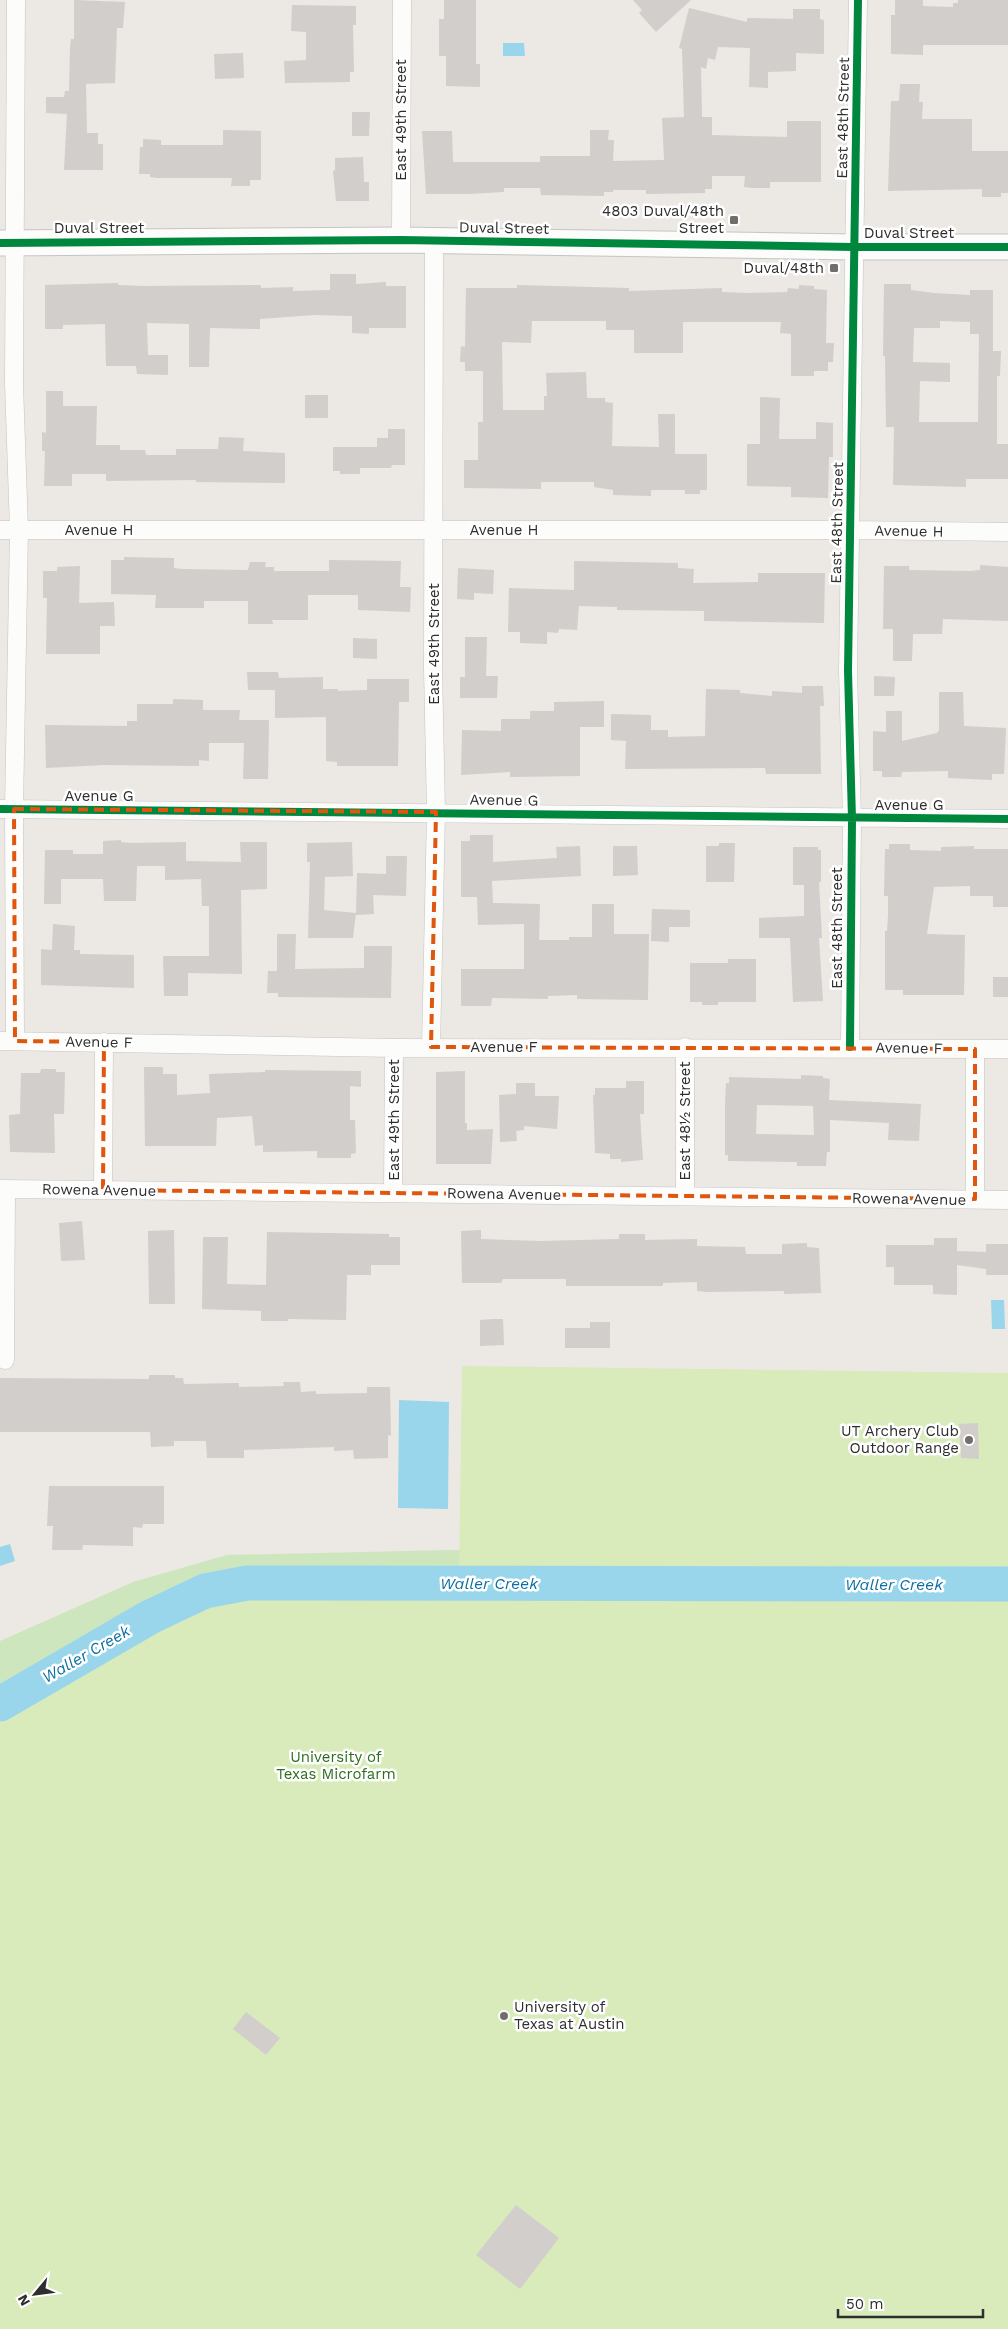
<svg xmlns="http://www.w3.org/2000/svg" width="1008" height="2329" font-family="'Work Sans',sans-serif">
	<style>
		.green { fill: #cee6be }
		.pitch { fill: #d9eabb }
		.water { fill: #99d6ec }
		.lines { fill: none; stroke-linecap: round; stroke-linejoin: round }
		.river { stroke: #99d6ec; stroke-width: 35 }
		.building { fill: #d1cecb; fill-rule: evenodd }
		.street-casing { stroke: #c5c4c5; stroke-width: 19 }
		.secondary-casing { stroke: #c5c4c5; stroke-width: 27 }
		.street { stroke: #fcfcfb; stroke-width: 18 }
		.secondary { stroke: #fcfcfb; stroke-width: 25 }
		.cycleway-casing { stroke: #fff; stroke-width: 11 }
		.cycleway { stroke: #00873e; stroke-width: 8 }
		.marked { fill: none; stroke: #df570e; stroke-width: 4; stroke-dasharray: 10 6; stroke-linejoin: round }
		.poi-dot { fill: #706f6e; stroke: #fff; stroke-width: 2 }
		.labels { text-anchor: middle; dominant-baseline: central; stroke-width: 5; stroke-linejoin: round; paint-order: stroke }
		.street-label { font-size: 15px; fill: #2e2e2e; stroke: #fff }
		.poi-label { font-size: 15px; fill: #2e2e2e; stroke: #fff; text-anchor: end }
		.park-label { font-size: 15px; fill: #2c6e1b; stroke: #fff }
		.water-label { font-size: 16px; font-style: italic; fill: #0d6fa3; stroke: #fff }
	</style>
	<rect width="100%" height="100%" fill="#ece8e4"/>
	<path class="green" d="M448,1550l362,7 -810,186v-102l133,-59 94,-27z"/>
	<path class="pitch" d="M462,1366l546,7v956h-1008v-625l150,-87 55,-26 42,-8h212z"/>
	<path class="water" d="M503,43h21l1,13h-22z
		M991,1300h13l1,29h-13z
		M399,1400l50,2 -1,107 -50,-1z
		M10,1544l5,17 -15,5v-19z"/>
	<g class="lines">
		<path class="river" d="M0,1704l150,-87 55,-26 42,-8 761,1"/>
	</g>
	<path class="building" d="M74,0l51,2 -2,26h-6l-2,55 -29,1 1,49h11v11h5v26h-39l3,-56 -21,-1v-16h18l1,-6h4l1,-44 1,-8h3z
		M444,0h32v64h4v23l-34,-1v-30h-7v-37h5z
		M633,0h58l-35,32 -17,-19 3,-3z
		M895,0h28v6l30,1v-4h5v-3h50v45h-85v10l-32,-1v-39h4z
		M292,5l64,1v19h-3l1,47h-4v10l-65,1 -1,-22 22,-1v-28l-15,-1z
		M689,8l58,14v-4l46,1v-10h27v10l4,1v34l-28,-1v18l-28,1v16l-19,-1 1,-39 -32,-1 -3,13 -7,-2 -2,11 -5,-2 1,50h10v18l75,2v-16h34v61h-51v6h-17l-9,-1 1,-11h-33v13h-7v4l-59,1v-4h-33v2h-9v4l-63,-1 -1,-7h-36v4l-34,2h-44l-4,-63h30l1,31h87v-6h50v-26h19l-1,10h6l-1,21 51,-1 -2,-42 22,-1 -2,-68 -3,-1z
		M243,53l1,25 -29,1 -1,-25z
		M900,84h20l-1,18h4l-1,17h50v32h36v42h-7v4h-19v-8l-94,2 3,-90h8z
		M352,112h18l-1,24h-17z
		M223,130l38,1v49h-11v6h-19l1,-8h-75l-7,-1v-3h-11l1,-27h3v-8l18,1v5h62z
		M363,157l1,25h5v19h-33l-3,-30 2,-1v-12z
		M330,274h26v10l30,-2v4h20v42h-37v6l-17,-1v-17l-38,-1 -54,4v10l-50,-1 -1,39h-20v-43l-42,-1 1,32h20v20l-31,-1 -1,-8h-30l-1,-42 -42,1v4h-18v-44l73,-2v2l25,1 118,-1v3l32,-1v4l37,-1z
		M884,284h27v6l23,3 36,2v-5h23v61h8l-1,25h-3v68h11v35h-42v8l-73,-2 1,-58h-8l-1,-71h-2zM940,321l30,1v12h9l-1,88h-59l1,-41 30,1v-19l-37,-1 1,-34h26z
		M517,285l112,3v3l93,-3v4l27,1 38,-1 1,-4 11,1v-4l15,1v3l13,1 -1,53h8l-1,19h-5v9h-14v5h-23v-42l-11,-1 1,-11h-98v31h-49v-23h-28v-9h-74l-1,22 -29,-1 1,68h41v-14h3l-1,-23 40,-1 1,26h18v4l8,1 -1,43 47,1 -1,-33h17v40h32v36h-7v4h-15v-4h-34v6l-38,-1v-5l-19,-3v-5h-53v7l-77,-1v-28h14v-38h5v-51h-18v-9h-5l1,-16 4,1 1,-59h51z
		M46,391h17v15h34l-1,39h24v5h25l1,5h30v-6h42l1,-12 25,1 -1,13 42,2v30l-89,-1v-2l-90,1v-7h-34v12h-28l1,-35h-3v-19l4,1z
		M305,395h23v23h-23z
		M760,397l20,1 -1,41h37v-17l17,1v34h-4l-1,41 -37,-1v-10l-44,-1v-42h13z
		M388,429h17v36h-13l-1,3h-31v6h-20v-3h-7v-24h44v-9h11z
		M124,557l50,1v10l8,1 66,1 2,-8h16l-1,5h9v4h55v-11l72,1 -1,26h11l-1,25 -52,-2v-15h-50v25h-36l1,4h-25v-23h-44v7h-49l1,-13 -45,-1v-34h13z
		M574,561l104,2v5l16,1 -1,14 65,-1v-9h67l-1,50 -120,-2v-10l-87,-1v-3l-38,-1 -2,24 -18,-1 -1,4 -11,-1v12l-27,-1v-11h-12l1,-44 65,2z
		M980,565l28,2v54l-65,-2 -1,15h-29l-1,27h-19v-32h-10l1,-63h25v4l61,1 10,-1z
		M80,566l-1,37 35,-1 1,24h-15v28h-54l1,-56h-4v-27h14v-4z
		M458,568l36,2 -1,24 -19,-1v7l-17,-1z
		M465,637h22l-1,39h12l-1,22h-37v-21h5z
		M353,638l24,1v20l-24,-1z
		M247,672h31l1,6 44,-1v12h15v2l29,-1v-11h42v23h-10l-1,64h-61v-4l-11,-1v-44l-51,1v-28h-27z
		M874,676l21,1 -1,19h-20z
		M802,686h21l1,20h-4l1,68h-55l-1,-6 -140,1 1,-28 -15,-1v-26l40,1v15h17v7l37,-1 1,-47 34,1v3l32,3v-5l30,2z
		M939,692h24l1,34 42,2 -2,46h-12v6l-44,-2v-7l-46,1 -1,5h-19v-6h-9v-40l13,1v-21h16v30l35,-8 2,-3z
		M173,699l30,1v10h37l-1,10h30l-1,59h-25l1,-36h-35v18l-10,-1v6l-95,-1 -58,3 -1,-43 82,1v-5h10v-17h36z
		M604,701v26h-24v49l-70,1v-5l-49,3 1,-45 39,1v-12h29v-8h24v-9z
		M470,835h23v27l64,-4 -1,-11 24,-1 1,30 -89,5 1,22 47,1 -1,36h30v-3h23v-33h22v30h35l-1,66 -71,-1v-4l-29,1v3l-56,-1 -1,8h-30v-37h63v-45l-46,1 -1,-28h-16v-56h9z
		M121,840v2l11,1 54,-1v19l55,1 -1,-20h27v47l-26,1 1,84 -54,-1v23h-24l-1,-40h46v-50h-7l-1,-27 -36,1v-14h-28l-1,35h-32l-1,-22h-42v25h-17l1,-54h28v4h30v-13z
		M352,842l1,34 -28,1 -1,33 32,3 -3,25h-45l2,-76h-3v-19z
		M719,843h16l-1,39h-28v-36h13z
		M889,844h21v6l31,1v-4l33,-1v3h34v58h-15v-11h-23v-10l-36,1 -7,47 38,1 -1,60h-61v-5h-18v-59h2l1,-15v-20h-4l1,-47h4z
		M613,846h24l1,29 -25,1z
		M793,847h25v3h3v32h-2l3,56h-3l4,63 -30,1 -3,-64h-31v-20l45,-2v-31h-11z
		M386,856h21l-1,40 -33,-1 1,19 -18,1 1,-42 29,1z
		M652,909l38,1v17h-21v15l-18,-1z
		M53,924l22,2 -1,24h6v4l54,1v33l-93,-3v-36l11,1z
		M277,934h19l-1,35 69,-1v-22h28l-1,52 -113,-1v-4h-11l1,-22h9z
		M728,959h28v43h-38v3h-16v-3h-12v-39h38z
		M993,977h15v20h-15z
		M144,1067h19v7h14v21l33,-2 -1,-19 56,-2v-2l96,1v16l-11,-1v34h5l1,33 -5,1v4h-34v-7l-54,1v-7l-8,1 -3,-30 -35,2 -1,28h-71z
		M41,1069h15v3h9l-1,42h-10l1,39 -45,-1 -1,-37 11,-1 1,-41h19z
		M465,1071v52h2v7l26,-1 -2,35h-55v-92z
		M801,1075l22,1v2l7,1 -1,21 92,4 -2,37 -31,-1 1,-17 -59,-3v32h-3l-1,14h-29v-4l-69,-1v-6h-3v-50l1,-22h3v-6l72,2zM757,1105l56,1 1,29 -58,-1z
		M626,1081h18v33h-4l3,46 -22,2v-3h-11v-5l-15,-1 -2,-58h2v-7h31z
		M516,1083h19v13h24l-2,33 -33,-3v4l-8,1 1,10 -17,1 -1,-47 17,-1z
		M82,1221l3,39 -24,1 -2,-38z
		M174,1230l1,74h-26l-1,-73z
		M481,1230v9l60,2 78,-2v-5h26v6l52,-1v7l48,1 1,7h36v-10l25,-1v4l12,1 2,45 -37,1v-3l-78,1 -9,-1v-9l-34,1v3h-97v-7h-63l-2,4h-39l-1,-52z
		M267,1232l122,2v3h11v28h-29v10h-24l-1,45 -58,-1v2h-27v-10l-59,-2 1,-72h25l-1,47 39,1z
		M934,1238h23v13l29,1v-8h22v31h-22v-6l-29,-4v30l-24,-1v-9h-39v-18h-8v-22h48z
		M493,1319h10l1,26 -24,1v-26z
		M590,1322h20v26h-45v-20h25z
		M149,1375h26v3h8l1,6 55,-1v4l45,-1 -1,-4h17l1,10 15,-1v3l51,-1v-6h23l1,49 -3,-1v23l-34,1 -1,-9 -19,1v-4l-90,3v8h-37l-1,-17h-32v5l-23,1 -1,-15h-150v-54l149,1z
		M978,1423l1,36 -18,-1 -2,-34z
		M49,1486h115v38h-21l-1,4 -9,-1v19l-50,-1 -1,5h-30l1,-24h-6z
		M246,2012l34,26 -14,17 -33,-26z
		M516,2205l43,33 -39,51 -44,-34z"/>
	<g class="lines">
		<g class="street-casing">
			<path id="street" d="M401,240l1,-240
				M0,530h850l158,2
				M0,809l1008,10
				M0,1041l394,7 614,1
				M15,1041l-1,-232 5,-279 -5,-146 2,-384
				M431,1047l5,-235 -3,-144 1,-427
				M685,1047v149
				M850,1047l2,-228 -4,-148 10,-671
				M975,1049v150
				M0,1189l1008,11
				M103,1190l1,-148
				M393,1192l1,-144
				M5,1360l1,-171"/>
		</g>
		<g class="secondary-casing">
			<path id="secondary" d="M0,243l401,-3 453,7h154"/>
		</g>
		<use href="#street" class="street"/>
		<use href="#secondary" class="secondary"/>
		<g class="cycleway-casing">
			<path id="cycleway" d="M0,243l401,-3 453,7h154
				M0,809l1008,10
				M850,1047l2,-228 -4,-148 10,-671"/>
		</g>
		<use href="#cycleway" class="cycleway"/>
	</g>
	<path class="marked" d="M14,809l422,3 -5,235 544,2v150l-872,-9 1,-148 -89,-1z"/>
	<g class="poi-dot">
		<rect x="729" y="215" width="10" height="10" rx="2.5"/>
		<rect x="829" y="263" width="10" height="10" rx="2.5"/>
		<circle cx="969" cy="1440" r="5"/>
		<circle cx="504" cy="2016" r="5"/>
	</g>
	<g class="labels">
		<g class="street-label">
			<text transform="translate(843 118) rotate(-89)">East 48th Street</text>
			<text transform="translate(401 120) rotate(-90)">East 49th Street</text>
			<text x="99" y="228">Duval Street</text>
			<text transform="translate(504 228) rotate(1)">Duval Street</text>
			<text x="909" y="233">Duval Street</text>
			<text transform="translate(837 523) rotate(-89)">East 48th Street</text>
			<text x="99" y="530">Avenue H</text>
			<text x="504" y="530">Avenue H</text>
			<text transform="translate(909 531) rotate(1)">Avenue H</text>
			<text transform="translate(434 644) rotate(-90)">East 49th Street</text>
			<text x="99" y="796">Avenue G</text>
			<text transform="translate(504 800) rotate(1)">Avenue G</text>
			<text x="909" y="805">Avenue G</text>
			<text transform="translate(837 928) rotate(-90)">East 48th Street</text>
			<text transform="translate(99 1042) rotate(1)">Avenue F</text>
			<text x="504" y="1047">Avenue F</text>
			<text transform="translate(909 1048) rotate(1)">Avenue F</text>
			<text transform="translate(394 1120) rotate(-90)">East 49th Street</text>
			<text transform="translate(685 1121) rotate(-90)">East 48½ Street</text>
			<text transform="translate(99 1190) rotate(1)">Rowena Avenue</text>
			<text transform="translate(504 1194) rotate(1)">Rowena Avenue</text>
			<text transform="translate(909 1199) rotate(1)">Rowena Avenue</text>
		</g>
		<g class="poi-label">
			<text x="724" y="211">4803 Duval/48th<tspan x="724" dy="17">Street</tspan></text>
			<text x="824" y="268">Duval/48th</text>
			<text x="959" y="1431">UT Archery Club<tspan x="959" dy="17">Outdoor Range</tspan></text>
			<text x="514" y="2007" text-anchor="start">University of<tspan x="514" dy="17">Texas at Austin</tspan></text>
		</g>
		<g class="park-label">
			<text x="336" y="1757">University of<tspan x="336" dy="17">Texas Microfarm</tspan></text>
		</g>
		<g class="water-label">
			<text x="489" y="1583">Waller Creek</text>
			<text x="894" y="1584">Waller Creek</text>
			<text transform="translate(86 1654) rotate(-30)">Waller Creek</text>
		</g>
	</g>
	<g transform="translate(35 2294) rotate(241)" stroke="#ffffff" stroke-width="4" paint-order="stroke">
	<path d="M0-4L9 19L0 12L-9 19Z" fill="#2e2e2e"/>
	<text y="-8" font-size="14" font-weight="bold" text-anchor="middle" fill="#2e2e2e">N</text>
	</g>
	<path d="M838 2309v8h145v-8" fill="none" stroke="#2e2e2e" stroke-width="2.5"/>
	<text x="846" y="2309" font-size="15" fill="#2e2e2e" stroke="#ffffff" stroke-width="4" paint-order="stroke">50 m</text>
</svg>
